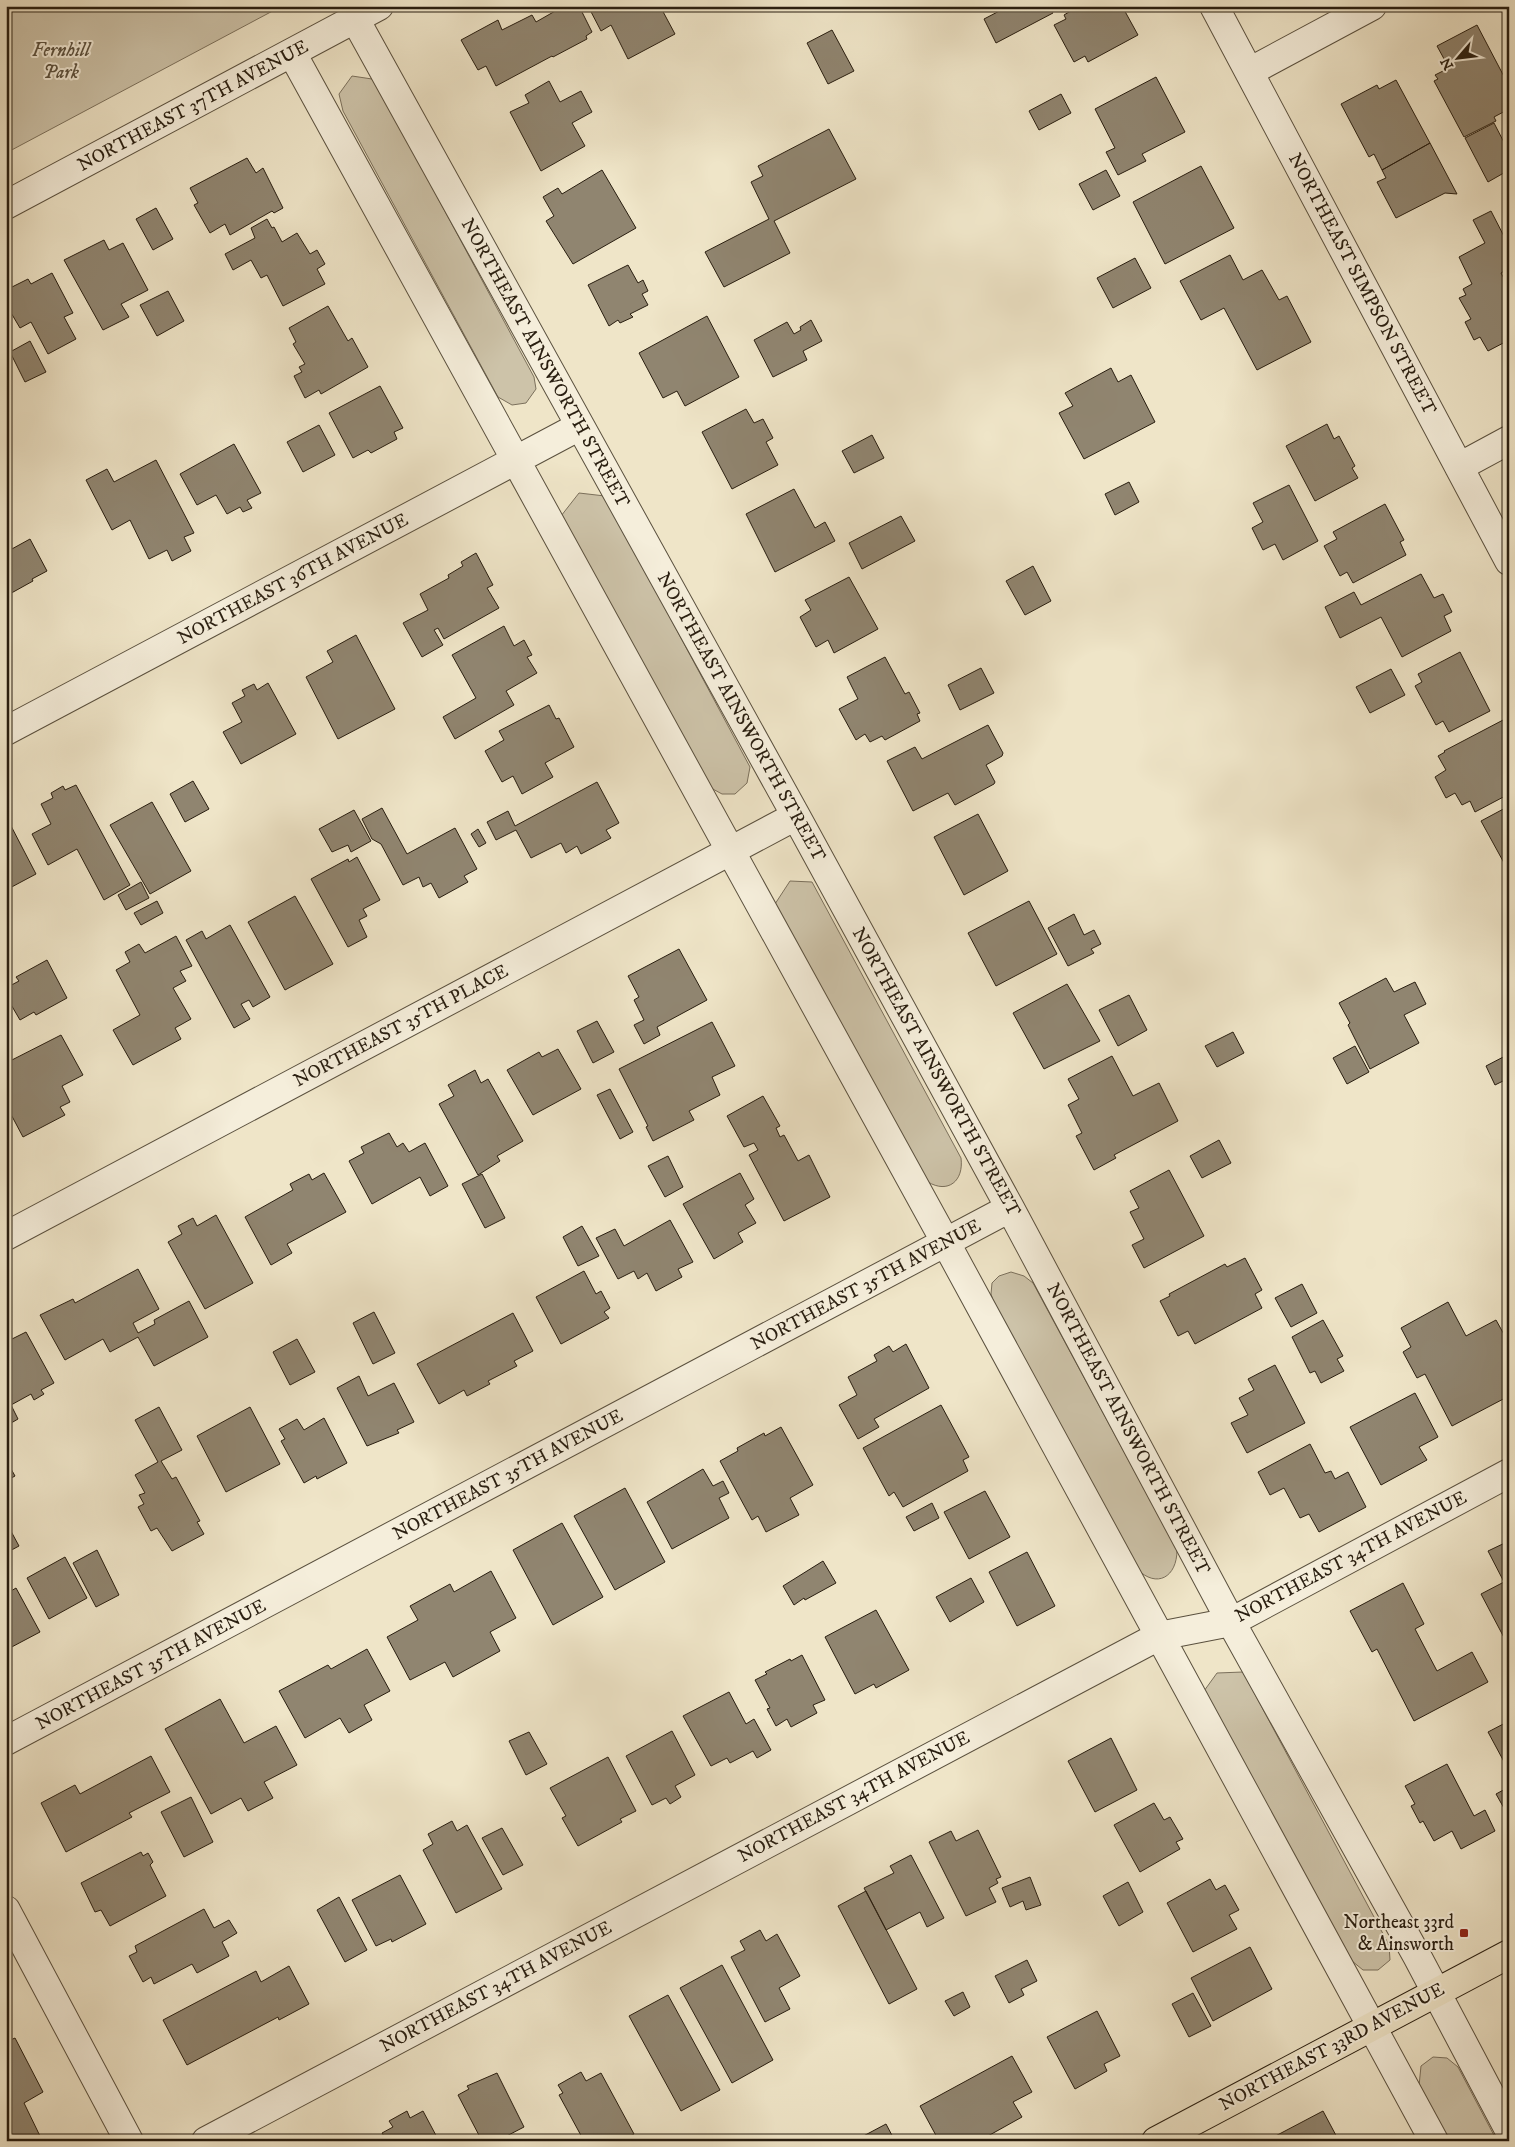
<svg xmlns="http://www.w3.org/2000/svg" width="1515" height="2147" font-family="'IM FELL DW Pica',serif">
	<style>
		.green { fill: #cdc3a9; stroke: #7b705c }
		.building { fill: #908570; stroke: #291e10 }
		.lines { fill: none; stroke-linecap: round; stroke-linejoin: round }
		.minor-casing { stroke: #5a503e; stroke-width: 30 }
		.major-casing { stroke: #291e10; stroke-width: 30 }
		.minor { stroke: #f5eedb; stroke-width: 28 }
		.major { stroke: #efe5c8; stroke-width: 28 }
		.poi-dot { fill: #8f2418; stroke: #f5eedb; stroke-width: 2 }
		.labels { text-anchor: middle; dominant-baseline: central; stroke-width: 4; stroke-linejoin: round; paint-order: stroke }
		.park-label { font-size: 19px; font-style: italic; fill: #5a503e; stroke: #f5eedb }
		.street-label { font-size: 19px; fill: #291e10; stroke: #f5eedb }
		.poi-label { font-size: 19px; fill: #291e10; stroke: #f5eedb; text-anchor: end }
	</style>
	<rect width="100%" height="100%" fill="#efe5c8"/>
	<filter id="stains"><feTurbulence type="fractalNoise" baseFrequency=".004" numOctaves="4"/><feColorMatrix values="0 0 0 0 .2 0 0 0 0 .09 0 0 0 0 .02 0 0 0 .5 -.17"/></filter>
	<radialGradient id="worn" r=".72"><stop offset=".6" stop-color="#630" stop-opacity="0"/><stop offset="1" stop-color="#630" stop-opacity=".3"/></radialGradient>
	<path class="green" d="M6,6h276l-276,147z
		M352,76l20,3 10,15 152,283 2,12 -10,14 -14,2 -14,-8 -155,-286 -4,-17z
		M579,493l26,3 145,271 -3,16 -12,11h-13l-11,-6 -150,-272z
		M790,881l22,1 149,276c3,23 -13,36 -33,24l-153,-278z
		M1011,1272l13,4 9,7 144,267c0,27 -20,39 -40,19l-143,-266 -3,-9 1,-11 7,-7z
		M1243,1672l146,273 1,15 -12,10h-15l-11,-9 -148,-270 13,-18z
		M1433,2057l14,1 11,9 39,74h-48l-30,-55 2,-20z"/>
	<path class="building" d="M564,6h15l13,26 -6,4 1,3 -34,18 -1,-1 -56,30 -10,-20 -8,4 -17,-30 37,-20 4,10 30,-15 4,7z
		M588,6h72l15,28 -47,25 -17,-34 -10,6z
		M1009,6h40l4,7 -57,30 -12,-24z
		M1079,6h43l16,29 -50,27 -3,-6 -11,6 -20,-37 12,-6 -2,-4z
		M1477,25l32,61v23l-15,8 2,4 -32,16 -30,-56 4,-2 -3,-4 14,-7 -12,-22z
		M832,30l22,41 -26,13 -21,-41z
		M1156,77l29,55 -43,22 4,7 -28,14 -12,-23 9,-4 -20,-39z
		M1396,80l34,63 -48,27 -8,-16 -5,3 -28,-53 36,-19 2,4z
		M549,81l11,21 21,-11 11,21 -20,11 13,23 -44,25 -31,-59 19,-9 -4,-8z
		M1061,94l10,19 -32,17 -10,-19z
		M1494,123l15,29v18l-21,12 -23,-44z
		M829,129l27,50 -82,42 16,32 -66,34 -19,-35 64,-33 -18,-37 12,-6 -5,-10z
		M1430,143l27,51 -12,-1 -49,25 -19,-36 9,-4 -4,-8z
		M247,158l9,15 7,-5 20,40 -9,5 -2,-2 -42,24 -5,-11 -15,9 -16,-28 4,-2 -8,-15z
		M1201,166l33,62 -69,36 -32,-62z
		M602,170l34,58 -63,36 -27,-43 8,-5 -11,-19 15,-9 4,6z
		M1106,170l14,26 -27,14 -14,-26z
		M156,208l17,31 -20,11 -17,-31z
		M1491,211l18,35v22l-8,5 8,15v52l-21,11 -8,-14 -6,3 -9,-18 6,-3 -12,-21 7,-3 -3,-6 9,-5 -13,-27 26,-14 -12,-23z
		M267,219l5,9 2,-1 8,15 15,-9 13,21 7,-4 8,14 -8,5 8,15 -42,22 -16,-31 -6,3 -10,-18 -18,10 -8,-16 30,-16 -4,-10z
		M104,240l5,10 14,-7 25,47 -27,14 8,13 -26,13 -39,-70z
		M1230,255l13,25 19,-10 17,30 8,-4 24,46 -54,28 -33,-62 -23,12 -21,-39z
		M1135,258l16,30 -38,20 -16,-30z
		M628,265l10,18 5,-3 5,11 -6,3 6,11 -18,9 3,3 -13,6 -2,-3 -9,6 -21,-41z
		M52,273l21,40 -9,4 12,22 -28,15 -17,-32 -11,6 -13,-22 4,-2 -5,-14 22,-11 3,5z
		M168,291l16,30 -27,15 -17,-31z
		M328,306l20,35 4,-3 16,29 -47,27 -2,-4 -14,8 -11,-22 8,-4 -3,-5 6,-3 -12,-20 3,-2 -7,-14z
		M707,316l32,61 -54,29 -8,-15 -14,7 -24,-45z
		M811,320l11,21 -19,10 4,9 -34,17 -19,-37 33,-18 7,12 7,-4 -1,-3z
		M30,341l16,31 -21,10 -15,-30z
		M1111,368l7,14 13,-7 24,47 -71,37 -25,-46 14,-7 -8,-13z
		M380,386l23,42 -9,4 3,7 -26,14 -3,-3 -15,8 -24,-45z
		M746,409l8,14 9,-4 10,19 -7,4 12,23 -46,24 -30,-57z
		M1327,424l7,15 5,-3 16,30 -3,2 6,10 -43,23 -29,-55z
		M319,425l16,30 -32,17 -16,-30z
		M872,435l12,23 -30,15 -12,-22z
		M234,444l27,49 -14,7 5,8 -9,4 -3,-5 -13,7 -11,-19 -19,10 -17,-31z
		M156,460l38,73 -10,4 7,14 -19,10 -5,-11 -18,9 -19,-39 -18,10 -26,-50 21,-11 7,13z
		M1129,482l10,20 -24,13 -10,-21z
		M1289,485l29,56 -35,19 -8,-16 -12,6 -11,-22 11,-6 -10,-19z
		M794,489l21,39 10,-6 10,19 -60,31 -29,-58z
		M1385,504l19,36 -4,2 6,13 -53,28 -6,-11 -7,4 -16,-30 13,-7 -4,-7z
		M901,516l14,25 -53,28 -13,-26z
		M30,539l17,32 -15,8 1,2 -27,15v-52l4,6z
		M476,553l17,32 -6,3 12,20 -55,31 -6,-11 -4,2 9,15 -21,12 -19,-34 25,-13 -8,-16 29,-16 -1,-3 15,-9 -2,-4z
		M1033,566l18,35 -26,14 -19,-34z
		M1421,574l13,24 9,-4 9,18 -8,4 7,15 -49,26 -21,-40 -41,21 -15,-31 29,-15 7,13z
		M849,577l29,52 -44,24 -6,-13 -12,7 -16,-30 11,-7 -6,-10z
		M504,626l10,20 10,-6 8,15 -5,2 10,16 -31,18 8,14 -59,34 -12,-22 33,-19 -24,-43z
		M356,635l39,74 -57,30 -32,-62 27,-15 -6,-11z
		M1460,652l30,59 -41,21 -6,-11 -7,4 -21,-39 7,-4 -4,-8z
		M885,657l20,37 4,-2 11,21 -3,1 3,7 -35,19 -3,-4 -12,6 -5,-8 -9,6 -17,-31 19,-10 -11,-22z
		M981,668l13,25 -34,17 -12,-25z
		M1391,669l14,26 -35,18 -14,-26z
		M268,683l28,51 -55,30 -18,-32 19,-10 -10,-19 13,-7 -3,-6 12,-6 3,6z
		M549,705l7,14 3,-1 15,29 -29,16 8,14 -31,17 -9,-18 -11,6 -17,-31 19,-11 -5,-9z
		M1505,719l4,7v68l-34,18 -5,-11 -8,4 -7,-12 -9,5 -11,-21 11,-7 -8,-14 7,-4 -1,-1z
		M988,725l15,28 -1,3 -16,9 9,17 -1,2 -39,21 -7,-12 -35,18 -26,-50 28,-14 7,12z
		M193,781l16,28 -24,13 -15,-28z
		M597,782l22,41 -13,7 5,8 -30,16 -4,-8 -11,7 -5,-10 -30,15 -15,-28 -20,10 -9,-18 21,-11 7,15z
		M76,785l54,100 -26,15 -27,-51 -29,16 -16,-31 19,-10 -10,-20 12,-6 -2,-5 12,-7 2,4z
		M152,802l39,69 -41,23 -40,-69z
		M1509,806v66l-28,-51z
		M382,808l25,46 48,-26 22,41 -13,7 4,6 -29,16 -8,-15 -8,4 -4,-10 -16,8 -22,-41 -9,-5 -10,-20z
		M354,810l17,31 -20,11 -3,-7 -16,7 -13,-23z
		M978,814l30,57 -44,24 -30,-58z
		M10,824l26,50 -30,16v-64z
		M478,829l8,14 -7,4 -8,-13z
		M357,857l23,43 -17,9 4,7 -8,4 8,17 -19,10 -37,-68 37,-20 1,3z
		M141,882l8,16 -23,12 -8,-15z
		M295,896l38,68 -48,26 -37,-68z
		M157,901l6,12 -22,12 -7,-12z
		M1029,901l28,53 -61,32 -28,-53z
		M1074,914l10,21 10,-5 7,14 -10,5 3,4 -26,13 -20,-38z
		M230,925l40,72 -17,10 -4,-7 -8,4 9,15 -16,9 -48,-88 16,-9 4,8z
		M176,936l16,30 -12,5 6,10 -13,7 18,31 -16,9 6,11 -48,26 -20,-35 27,-15 -24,-45 14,-8 -5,-10 14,-8 6,9z
		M679,949l28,51 -50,27 3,8 -16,9 -10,-19 10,-5 -10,-20 5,-3 -11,-21z
		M47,960l20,38 -31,17 -2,-3 -14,8 -14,-24v-8l13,-7 -3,-4z
		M1386,978l8,14 21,-10 11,22 -22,11 15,28 -49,26 -22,-44 2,-2 -11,-20z
		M1067,984l33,57 -56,28 -31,-56z
		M1129,995l18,35 -29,16 -19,-36z
		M597,1021l17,31 -21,11 -16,-32z
		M712,1022l23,44 -23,11 8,18 -31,16 5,9 -41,21 -7,-14 2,-1 -29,-57z
		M1233,1032l11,21 -27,14 -12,-21z
		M61,1035l22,40 -21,11 8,16 -10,5 5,8 -42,22 -17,-32v-42z
		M1355,1046l14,26 -22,12 -14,-26z
		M558,1049l23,40 -48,26 -26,-45 32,-18 3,5z
		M1509,1054v24l-14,7 -9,-19z
		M1112,1056l21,40 26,-13 19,38 -64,34 2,3 -22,12 -18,-34 6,-3 -14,-28 11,-6 -11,-20z
		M475,1070l6,13 7,-4 35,62 -26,15 3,5 -22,14 -39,-71 15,-8 -6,-11z
		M610,1089l23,43 -13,7 -23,-44z
		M763,1096l17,30 -4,2 4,9 4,-2 14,26 11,-6 21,42 -46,24 -35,-66 9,-5 -4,-7 -10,4 -17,-31z
		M389,1133l8,14 6,-4 6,9 16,-9 23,43 -18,10 -10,-19 -48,27 -23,-43 15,-8 -3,-6z
		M1219,1140l12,23 -29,15 -12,-22z
		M668,1156l15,31 -18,10 -17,-31z
		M1169,1170l35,66 -60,32 -12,-23 12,-6 -14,-27 9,-4 -9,-17z
		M324,1173l22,39 -59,32 5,9 -21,12 -26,-48 48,-27 -3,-6 19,-10 3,6z
		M740,1173l14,26 -9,6 11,18 -18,10 5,9 -29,17 -31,-55z
		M482,1174l23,44 -20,10 -23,-44z
		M216,1215l37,68 -48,26 -37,-67 14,-8 -4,-8 15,-8 4,8z
		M670,1220l23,42 -15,7 4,8 -26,14 -9,-18 -9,6 -4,-8 -16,8 -22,-41 19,-9 9,17z
		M582,1226l17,30 -21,10 -15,-29z
		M1245,1258l17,32 -7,4 7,14 -67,36 -7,-13 -10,5 -18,-35 10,-5 -1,-2 56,-30 2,3z
		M138,1269l21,40 -26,14 5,10 17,-9 -1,-4 35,-19 19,36 -54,29 -16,-29 -28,15 -7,-13 -38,21 -25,-45 33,-16 2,4z
		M584,1271l12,23 5,-3 9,17 -6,4 5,6 -48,26 -25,-47z
		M1302,1284l15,29 -26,14 -16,-29z
		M1448,1302l18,34 30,-16 10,18 3,-1v59l-57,30 -27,-52 -8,4 -14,-26 8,-5 -10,-19z
		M374,1312l21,41 -22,11 -20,-41z
		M513,1313l20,38 -19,10 3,5 -29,15 2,3 -23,12 -3,-6 -25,14 -22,-40z
		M1323,1320l20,36 -6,3 7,12 -23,12 -6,-12 -5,2 -18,-36z
		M26,1332l28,51 -13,7 3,4 -10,6 -3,-6 -20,11 7,14 -12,7v-88l2,3z
		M297,1339l18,33 -25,13 -17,-33z
		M906,1344l23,44 -55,31 5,8 -21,12 -19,-34 18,-10 -9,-18 29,-16 -3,-6 15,-9 4,6z
		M1275,1365l30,58 -58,30 -16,-30 17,-8 -9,-17 15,-8 -6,-11z
		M359,1376l9,20 26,-13 20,39 -17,8 2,3 -32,13 -30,-58z
		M1415,1393l23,44 -19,10 8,13 -46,25 -31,-58z
		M941,1405l28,52 -6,3 5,11 -65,36 -9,-15 -5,4 -26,-48z
		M159,1407l23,43 -21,11 11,18 4,-2 24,44 -3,1 7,12 -32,17 -15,-23 -6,3 -13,-24 6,-3 -5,-9 6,-2 -10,-18 23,-13 -23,-42z
		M250,1407l30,57 -54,28 -29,-56z
		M324,1418l23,45 -30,16 -1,-3 -12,7 -23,-42 4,-2 -6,-10 18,-10 7,11z
		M781,1427l32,58 -23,13 9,17 -33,17 -8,-16 -6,4 -32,-59 18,-10 -1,-3 27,-15 1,3z
		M1310,1444l15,29 6,-2 4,8 13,-7 18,35 -47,25 -10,-18 -9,4 -16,-30 -14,7 -12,-23z
		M6,1460l9,16 -9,5z
		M703,1469l10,17 10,-5 6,12 -10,5 10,20 -57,31 -25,-47z
		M625,1488l40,74 -50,28 -41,-74z
		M985,1491l25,46 -41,22 -25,-47z
		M932,1503l7,15 -25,13 -8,-14z
		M6,1522l13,24 -13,7z
		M562,1523l41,74 -50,28 -40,-75z
		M1509,1541v106l-28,-53 23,-12 -16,-31z
		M97,1550l22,45 -23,12 -23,-44z
		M1027,1552l28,54 -38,20 -28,-54z
		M65,1557l22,41 -38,21 -22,-41z
		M823,1561l13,22 -31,17 -1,-2 -10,7 -11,-19z
		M491,1571l25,47 -26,14 10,19 -47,26 -8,-15 -35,18 -23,-43 31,-17 -8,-14 40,-22 4,8z
		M971,1578l13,24 -34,20 -14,-25z
		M1403,1583l21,41 -9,5 22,42 35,-19 16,30 -74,39 -37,-72 -5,3 -22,-41z
		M16,1588l24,44 -34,18v-56z
		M876,1610l33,60 -33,18 -2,-4 -19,10 -30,-57z
		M367,1649l23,42 -26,14 8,15 -23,13 -9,-15 -35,20 -26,-47 49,-26 3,4z
		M802,1655l23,45 -12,5 4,8 -26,14 -4,-8 -11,7 -9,-17 3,-1 -15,-28 12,-6 -2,-2 25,-13 1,2z
		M729,1692l17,32 8,-5 17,31 -14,8 -4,-7 -23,12 -3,-5 -16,8 -28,-50z
		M220,1699l24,44 32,-17 21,39 -33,17 9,16 -25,13 -7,-13 -30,16 -46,-85z
		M1509,1721v50l-21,-39z
		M672,1731l23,44 -20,11 6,11 -11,7 -4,-6 -14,7 -26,-49z
		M529,1732l18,32 -21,11 -17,-34z
		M1111,1738l26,52 -42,22 -27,-51z
		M151,1756l19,36 -41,21 3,4 -66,35 -25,-49 34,-18 5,9z
		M608,1757l28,54 -16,8 2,3 -44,24 -16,-28 4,-2 -16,-28z
		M1447,1764l27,52 11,-6 10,21 -34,18 -9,-18 -18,10 -11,-20 -3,2 -9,-17 4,-2 -10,-18z
		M1509,1787v30l-13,-23z
		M191,1797l22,45 -29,15 -23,-45z
		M1154,1803l10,17 6,-3 13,22 -7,3 4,7 -40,23 -26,-47z
		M452,1821l5,10 10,-6 35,64 -46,24 -33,-63 10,-6 -5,-10z
		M502,1828l21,37 -20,10 -21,-37z
		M978,1830l23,47 -5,2 2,4 -9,5 7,14 -30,14 -37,-74 22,-11 5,10z
		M141,1852l2,4 5,-3 5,9 -3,3 16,31 -56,30 -9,-16 -6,2 -14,-29z
		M911,1855l33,63 -17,9 -7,-15 -34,18 -22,-42 30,-15 -4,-7z
		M400,1875l26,49 -34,18 -1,-3 -15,7 -24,-46z
		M1030,1877l11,28 -15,5 -3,-9 -13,6 -8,-19z
		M1210,1879l6,11 9,-5 14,25 -10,5 8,14 -44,23 -26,-49z
		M1128,1882l15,30 -24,14 -16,-30z
		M866,1891l51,98 -28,15 -51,-98z
		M339,1897l28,53 -22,12 -28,-52z
		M204,1909l10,19 15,-8 8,13 -15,9 7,14 -32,17 -5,-9 -38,20 -3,-7 -8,5 -14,-26 8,-4 -2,-6z
		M760,1930l6,11 11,-7 23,42 -21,12 11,21 -25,13 -34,-65 14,-7 -5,-9z
		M1250,1947l22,42 -59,32 -22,-43z
		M1027,1960l10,21 -16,8 3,6 -15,8 -14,-27z
		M722,1965l51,95 -41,23 -52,-95z
		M289,1966l20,38 -30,16 -1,-3 -91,48 -24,-45 93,-49 5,11z
		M963,1992l7,15 -16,9 -9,-15z
		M1193,1993l18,33 -22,11 -17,-33z
		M668,1995l52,95 -39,21 -52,-95z
		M1097,2011l23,45 -16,8 3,7 -32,18 -28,-52z
		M15,2038l28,54 -19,11 16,33 -9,5h-25v-99z
		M1012,2056l20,36 -19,10 9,15 -43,24h-40l-19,-35z
		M581,2072l5,9 15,-8 33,61 -13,7h-37l-25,-46 4,-2 -5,-8z
		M497,2073l27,54 -27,14h-15l-24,-46 11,-6 -2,-3z
		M407,2111l3,7 13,-7 16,30h-52l-5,-8 11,-6 -4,-6z
		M1323,2111l16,30h-73z
		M886,2124l9,17h-41z"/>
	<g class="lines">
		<g class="minor-casing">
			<path id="minor" d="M1214,6l295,555
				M355,19l441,797 214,392 221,414 186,334 92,174
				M292,53l654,1190 488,898
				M1249,72l123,-66
				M6,205l373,-199
				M1459,467l50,-27
				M6,731l574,-305
				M6,1236l790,-420
				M6,1741l1004,-533
				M6,1910l123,231
				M206,2141l953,-505 72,-14 278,-149"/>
		</g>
		<g class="major-casing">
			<path id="major" d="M1156,2141l353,-187"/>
		</g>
		<use href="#minor" class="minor"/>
		<use href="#major" class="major"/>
	</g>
	<rect class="poi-dot" x="1459" y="1928" width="10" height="10" rx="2.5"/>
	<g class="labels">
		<g class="park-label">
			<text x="61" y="50">Fernhill<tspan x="61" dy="22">Park</tspan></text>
		</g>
		<g class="street-label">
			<text transform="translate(193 106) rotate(-28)">NORTHEAST 37TH AVENUE</text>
			<text transform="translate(1362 284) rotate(62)">NORTHEAST SIMPSON STREET</text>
			<text transform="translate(545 363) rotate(61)">NORTHEAST AINSWORTH STREET</text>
			<text transform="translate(293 579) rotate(-28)">NORTHEAST 36TH AVENUE</text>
			<text transform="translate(741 717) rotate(61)">NORTHEAST AINSWORTH STREET</text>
			<text transform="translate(401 1026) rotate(-28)">NORTHEAST 35TH PLACE</text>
			<text transform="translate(936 1072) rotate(61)">NORTHEAST AINSWORTH STREET</text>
			<text transform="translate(866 1285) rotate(-28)">NORTHEAST 35TH AVENUE</text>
			<text transform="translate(1128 1429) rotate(62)">NORTHEAST AINSWORTH STREET</text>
			<text transform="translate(508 1475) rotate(-28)">NORTHEAST 35TH AVENUE</text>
			<text transform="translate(1351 1557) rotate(-28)">NORTHEAST 34TH AVENUE</text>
			<text transform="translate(151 1665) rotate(-28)">NORTHEAST 35TH AVENUE</text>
			<text transform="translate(854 1797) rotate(-28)">NORTHEAST 34TH AVENUE</text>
			<text transform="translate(496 1987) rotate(-28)">NORTHEAST 34TH AVENUE</text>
			<text transform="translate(1332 2047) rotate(-28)">NORTHEAST 33RD AVENUE</text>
		</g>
		<g class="poi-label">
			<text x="1454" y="1922">Northeast 33rd<tspan x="1454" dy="22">&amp; Ainsworth</tspan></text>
		</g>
	</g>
	<rect width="1515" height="2147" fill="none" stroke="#efe5c8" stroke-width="25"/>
	<rect x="8" y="8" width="1500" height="2132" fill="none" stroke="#291e10" stroke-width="2.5"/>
	<rect x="12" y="12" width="1490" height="2122" fill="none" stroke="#291e10"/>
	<g transform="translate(1458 58) rotate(242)" stroke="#f5eedb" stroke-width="4" paint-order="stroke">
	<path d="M0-4L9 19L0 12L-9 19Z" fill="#291e10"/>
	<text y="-8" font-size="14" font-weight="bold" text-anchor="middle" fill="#291e10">N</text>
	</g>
	<rect width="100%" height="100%" filter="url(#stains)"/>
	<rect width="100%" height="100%" fill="url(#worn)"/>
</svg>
